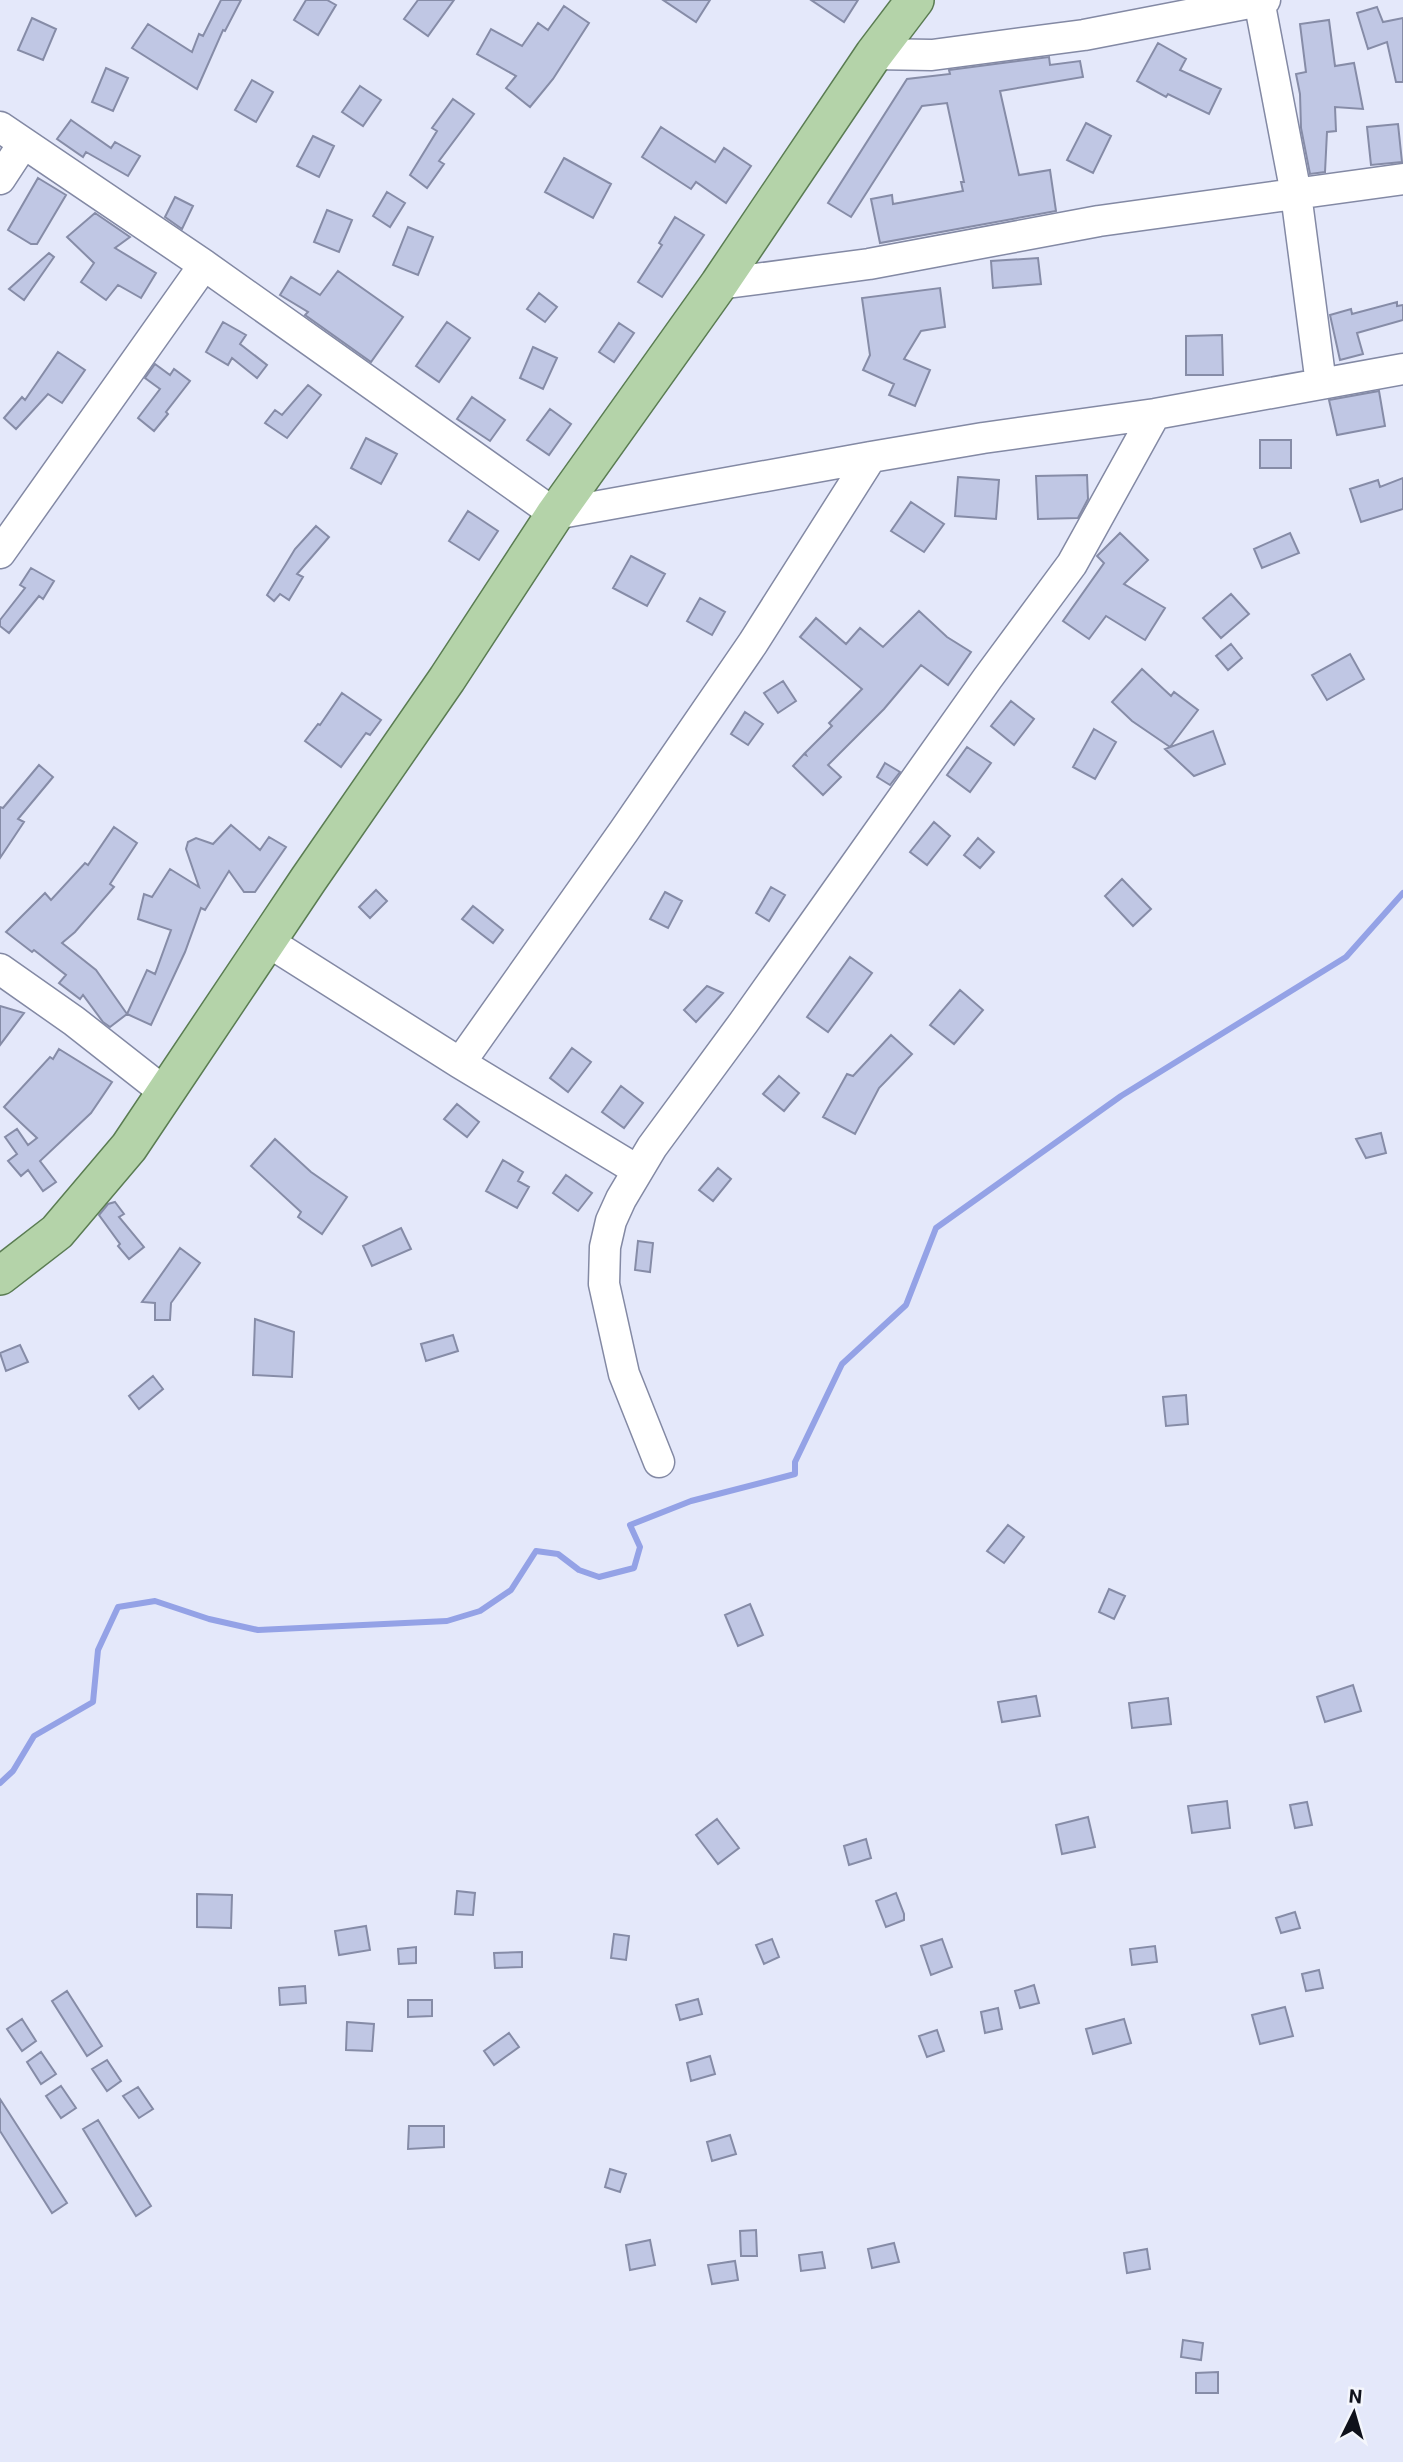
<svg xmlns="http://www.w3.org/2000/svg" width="1403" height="2462" font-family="Roboto,sans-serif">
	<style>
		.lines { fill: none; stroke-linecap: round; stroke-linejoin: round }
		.stream { stroke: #94a2e6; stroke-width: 6 }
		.building { fill: #c0c7e4; stroke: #868ca7; stroke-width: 2 }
		.minor-casing { stroke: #8389a4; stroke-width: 33 }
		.major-casing { stroke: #5a7c52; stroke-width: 40 }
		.minor { stroke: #fff; stroke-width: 30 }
		.major { stroke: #b4d3a9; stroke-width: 37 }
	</style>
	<rect width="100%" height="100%" fill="#e4e8fa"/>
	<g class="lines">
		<path class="stream" d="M0,1783l13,-12 21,-35 59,-34 5,-52 20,-43 37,-6 54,18 49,11 189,-9 33,-10 31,-21 25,-39 22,3 21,16 20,7 35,-9 6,-21 -10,-22 61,-24 104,-27v-12l47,-98 64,-59 30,-77 185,-132 225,-139 57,-64"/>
	</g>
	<path class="building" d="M221,0h20l-16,31 -2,-1 -26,59 -65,-41 16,-24 44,28 7,-18 4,2z
		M306,0h21l9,5 -18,30 -24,-15z
		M418,0h36l-26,36 -24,-17z
		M663,0h47l-14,22z
		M811,0h47l-14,22z
		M564,6l25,17 -36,56 -23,28 -24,-19 10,-12 -39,-22 14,-25 31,17 16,-23 10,7z
		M1377,7l6,15 20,-4v64h-7l-9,-40 -19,7 -11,-36z
		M32,18l24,11 -13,31 -25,-10z
		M1329,20l6,46 19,-3 9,46 -28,-2 1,24 -9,1 -2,40 -15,2 -9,-46 -1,-34 -4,-20 10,-2 -6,-48z
		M1158,43l28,16 -6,11 41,19 -12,25 -41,-20 -2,3 -29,-16z
		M1049,57l1,8 30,-4 3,16 -83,14 19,84 31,-5 6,41 -176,32 -9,-44 21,-4 1,9 70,-13 -2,-9h3l-17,-79 -25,3 -71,111 -23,-14 79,-124 43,-5 -1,-4z
		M106,68l22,10 -15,33 -21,-9z
		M252,80l21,12 -17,30 -21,-12z
		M360,86l21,14 -18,26 -21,-14z
		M453,99l21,15 -35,47 5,3 -17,24 -17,-13 27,-44 -5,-3z
		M71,120l40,28 4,-6 25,14 -12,20 -42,-24 -3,5 -26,-18z
		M1086,123l25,13 -18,37 -26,-13z
		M1398,124l4,38 -31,3 -4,-38z
		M661,127l54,35 9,-14 27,18 -25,37 -30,-21 -5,7 -49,-32z
		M313,136l21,10 -15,31 -22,-11z
		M564,158l47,26 -18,34 -48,-26z
		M38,178l28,17 -29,49h-6l-23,-14z
		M387,192l18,11 -15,24 -17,-11z
		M175,197l18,9 -11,23 -17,-12z
		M327,210l25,10 -13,32 -25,-10z
		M95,213l35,24 -15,11 41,25 -15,25 -23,-13 -12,15 -25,-18 13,-19 -27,-26z
		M675,217l29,18 -42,62 -24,-15 24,-37 -3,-2z
		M408,227l25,10 -15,38 -25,-10z
		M49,253l5,4 -30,43 -15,-11z
		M1038,258l3,26 -48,4 -2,-27z
		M338,271l65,46 -32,45 -66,-47 3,-3 -28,-17 11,-18 29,18z
		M940,288l5,39 -24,4 -17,28 26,11 -15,36 -26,-11 5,-11 -31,-14 7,-15 -8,-57z
		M539,293l18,14 -12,15 -18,-13z
		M1397,302v4l6,-1v15l-46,13 6,21 -23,6 -10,-45 21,-6 1,5z
		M223,322l23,13 -6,9 27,21 -10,13 -25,-20 -4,7 -22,-13z
		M447,322l23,16 -31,44 -23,-16z
		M619,323l15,10 -20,29 -15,-10z
		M1222,335l1,40h-37v-39z
		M533,347l24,11 -14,31 -23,-11z
		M58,352l27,18 -23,33 -14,-9 -32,35 -12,-11 18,-21 3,3z
		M155,364l15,11 4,-6 16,12 -24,31 2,2 -14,17 -16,-13 22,-29 -15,-11z
		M308,385l13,10 -34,43 -22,-15 10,-13 7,5z
		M1379,391l6,35 -48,9 -8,-35z
		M472,397l33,23 -15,21 -33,-22z
		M550,409l21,15 -22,31 -22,-15z
		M366,438l31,16 -16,30 -30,-16z
		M1260,440h31v28h-31z
		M1087,475l1,24 -10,19 -40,1 -2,-43z
		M958,477l41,3 -3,39 -41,-3z
		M1403,478v31l-42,13 -11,-33 28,-9 2,7z
		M911,502l33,22 -20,28 -33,-21z
		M468,511l30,20 -19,29 -30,-19z
		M316,526l13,11 -32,37 6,3 -14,23 -9,-6 -6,7 -7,-6 28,-46z
		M1120,533l28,27 -24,24 41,24 -20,32 -39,-24 -17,23 -26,-18 41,-58 -7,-7z
		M1290,533l9,20 -37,15 -8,-19z
		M631,556l34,18 -18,32 -34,-18z
		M31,568l23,13 -11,18 -4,-3 -30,37 -9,-7v-6l25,-32 -5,-3z
		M1231,594l18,20 -28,24 -18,-20z
		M700,598l25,14 -13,23 -25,-14z
		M919,611l28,26 24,15 -23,33 -27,-20 -37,44 -56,56 13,12 -18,18 -30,-29 11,-12 2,1 -1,-2 27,-27 -3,-3 33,-34 -62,-52 16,-19 30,26 14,-16 23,19z
		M1231,644l11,14 -14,12 -12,-14z
		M1350,654l14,25 -37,21 -15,-25z
		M1142,669l29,27 3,-4 24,18 -28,37 -38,-26 -20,-19z
		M783,681l13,20 -18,12 -14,-20z
		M342,693l39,27 -11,15 -4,-2 -25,34 -36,-26 13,-17 2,1z
		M1011,701l23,18 -20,26 -23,-19z
		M745,712l18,12 -15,21 -17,-11z
		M1094,729l22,13 -21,37 -22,-12z
		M1213,731l12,33 -31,12 -29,-27z
		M967,747l24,16 -21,29 -23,-17z
		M885,763l15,9 -10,13 -13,-8z
		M39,765l14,12 -35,42 6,3 -24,36v-51l3,1z
		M934,822l16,14 -23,29 -17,-13z
		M231,825l29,25 9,-13 17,10 -31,45h-11l-15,-21 -24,39 -4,-2 -16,44 -34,73 -24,-11 20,-44 8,4 16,-44 -33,-11 6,-25 8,3 18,-28 29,18 -13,-38 2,-7 8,-4 17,6z
		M114,827l23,16 -27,41 4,3 -39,45 -13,11 34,27 31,44 -17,13 -7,-5 -20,-27 -3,4 -21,-16 7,-8 -32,-25 -2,2 -26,-20 39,-39 6,7 34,-37 3,2z
		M978,838l16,14 -14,16 -16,-13z
		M1122,879l29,30 -18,17 -28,-30z
		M771,887l14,8 -16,26 -13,-8z
		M376,890l11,11 -17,17 -11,-11z
		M665,892l17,9 -14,27 -18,-9z
		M473,906l30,24 -10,13 -31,-24z
		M850,957l22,16 -44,59 -21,-15z
		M707,986l16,7 -27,29 -12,-12z
		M960,990l23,20 -29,34 -24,-19z
		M0,1006l24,7 -24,32z
		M891,1035l21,19 -33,34 -24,46 -32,-17 24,-43 6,2z
		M572,1048l19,14 -23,30 -18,-14z
		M59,1049l53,33 -21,31 -51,48 16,21 -13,9 -15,-21 -7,6 -13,-15 9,-7 -12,-17 12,-8 11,16 9,-7 -33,-31 46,-50 3,2z
		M779,1076l20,17 -15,18 -21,-17z
		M621,1086l22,17 -19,25 -22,-16z
		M457,1104l22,18 -12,15 -23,-18z
		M1381,1133l5,20 -20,5 -10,-19z
		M275,1139l36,33 36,25 -25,37 -24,-17 3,-5 -50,-46z
		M503,1160l20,12 -5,9 11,6 -12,21 -31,-17z
		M718,1168l13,11 -18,22 -14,-11z
		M566,1175l26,18 -14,18 -25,-18z
		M115,1202l9,12 -5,3 25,30 -15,12 -11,-13 2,-2 -21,-29 9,-11z
		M401,1228l10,21 -39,17 -9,-20z
		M638,1241l15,2 -3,29 -15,-2z
		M180,1248l20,15 -29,40 -1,17h-15v-17l-13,-1z
		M255,1319l39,13 -2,45 -39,-2z
		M453,1335l5,16 -32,10 -5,-17z
		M20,1345l8,17 -22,9 -6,-18z
		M153,1376l10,13 -24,20 -10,-13z
		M1186,1395l2,29 -22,2 -3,-29z
		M1008,1525l16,12 -20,26 -17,-12z
		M1109,1589l16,7 -11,23 -15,-7z
		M750,1604l13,31 -25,11 -13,-31z
		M1353,1685l8,26 -36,11 -8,-25z
		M1036,1696l4,20 -38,6 -4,-20z
		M1168,1698l3,26 -39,4 -3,-25z
		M1227,1801l3,27 -38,5 -4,-27z
		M1307,1802l5,23 -17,3 -5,-23z
		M1088,1817l7,30 -33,7 -6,-29z
		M717,1819l22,29 -21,16 -22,-29z
		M866,1839l5,19 -22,7 -5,-19z
		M457,1891l18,2 -2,22 -18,-1z
		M896,1893l8,21v6l-18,7 -10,-26z
		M197,1894l35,1 -1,33 -34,-1z
		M1295,1912l5,16 -19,5 -5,-15z
		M366,1926l4,24 -31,5 -4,-24z
		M614,1934l15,2 -3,24 -15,-2z
		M772,1939l7,18 -15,7 -8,-19z
		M942,1939l10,28 -21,8 -10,-29z
		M1155,1946l2,16 -25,3 -2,-16z
		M416,1947v16l-17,1 -1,-15z
		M522,1952v15l-27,1 -1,-15z
		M1319,1970l4,18 -17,3 -4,-17z
		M1034,1985l5,18 -19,5 -5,-17z
		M305,1986l1,17 -26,2 -1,-17z
		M67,1991l35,55 -15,10 -35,-55z
		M698,1999l4,15 -22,6 -4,-15z
		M408,2000h24v16l-24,1z
		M1285,2007l8,29 -33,8 -8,-29z
		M998,2008l4,21 -17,4 -4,-21z
		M22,2019l14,22 -14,10 -15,-22z
		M1124,2019l7,24 -38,11 -7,-25z
		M347,2022l27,2 -2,27 -26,-1z
		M937,2030l7,21 -17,6 -8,-21z
		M509,2033l10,14 -25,18 -10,-14z
		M41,2052l15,22 -15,10 -14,-22z
		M710,2056l5,18 -24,7 -4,-18z
		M107,2060l14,21 -14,10 -15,-22z
		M61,2086l15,22 -15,10 -15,-22z
		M138,2087l15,22 -14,9 -16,-22z
		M0,2099l67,104 -15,10 -52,-82z
		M98,2120l53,86 -15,10 -53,-87z
		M409,2126h35v21l-36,2z
		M730,2135l6,19 -24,7 -5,-19z
		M610,2169l16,5 -6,18 -15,-5z
		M756,2230l1,26h-16l-1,-25z
		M650,2240l5,25 -25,5 -4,-25z
		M894,2243l5,19 -27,6 -4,-19z
		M1147,2249l3,20 -23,4 -3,-20z
		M822,2252l3,16 -24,3 -2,-16z
		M735,2261l3,19 -26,4 -4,-19z
		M1183,2340l20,3 -2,17 -20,-3z
		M1218,2372v21h-22v-20z"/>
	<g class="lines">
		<g class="minor-casing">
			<path id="minor" d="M1259,0l37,194 25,190
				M874,54l58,1 152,-20 181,-35
				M0,127l204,138 351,249 316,-57 112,-19 172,-24 248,-45
				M0,179l23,-35
				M719,284l150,-20 230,-43 304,-42
				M0,553l204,-288
				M267,941l193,122 177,107
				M0,969l74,52 93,73
				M460,1063l164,-232 129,-188 118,-186
				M659,1462l-35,-88 -20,-90 1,-37 6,-26 10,-22 31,-52 92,-125 243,-343 85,-115 83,-150"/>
		</g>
		<g class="major-casing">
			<path id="major" d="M0,1276l57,-44 72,-85 179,-267 139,-201 108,-165 164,-230 155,-230 41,-54"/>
		</g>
		<use href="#minor" class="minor"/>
		<use href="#major" class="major"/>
	</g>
	<g transform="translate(1354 2413) rotate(5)" stroke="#f4f6fc" stroke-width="5" paint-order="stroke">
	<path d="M0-5L12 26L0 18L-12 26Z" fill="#0f111b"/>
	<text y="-10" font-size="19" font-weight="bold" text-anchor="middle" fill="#0f111b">N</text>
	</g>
</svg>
